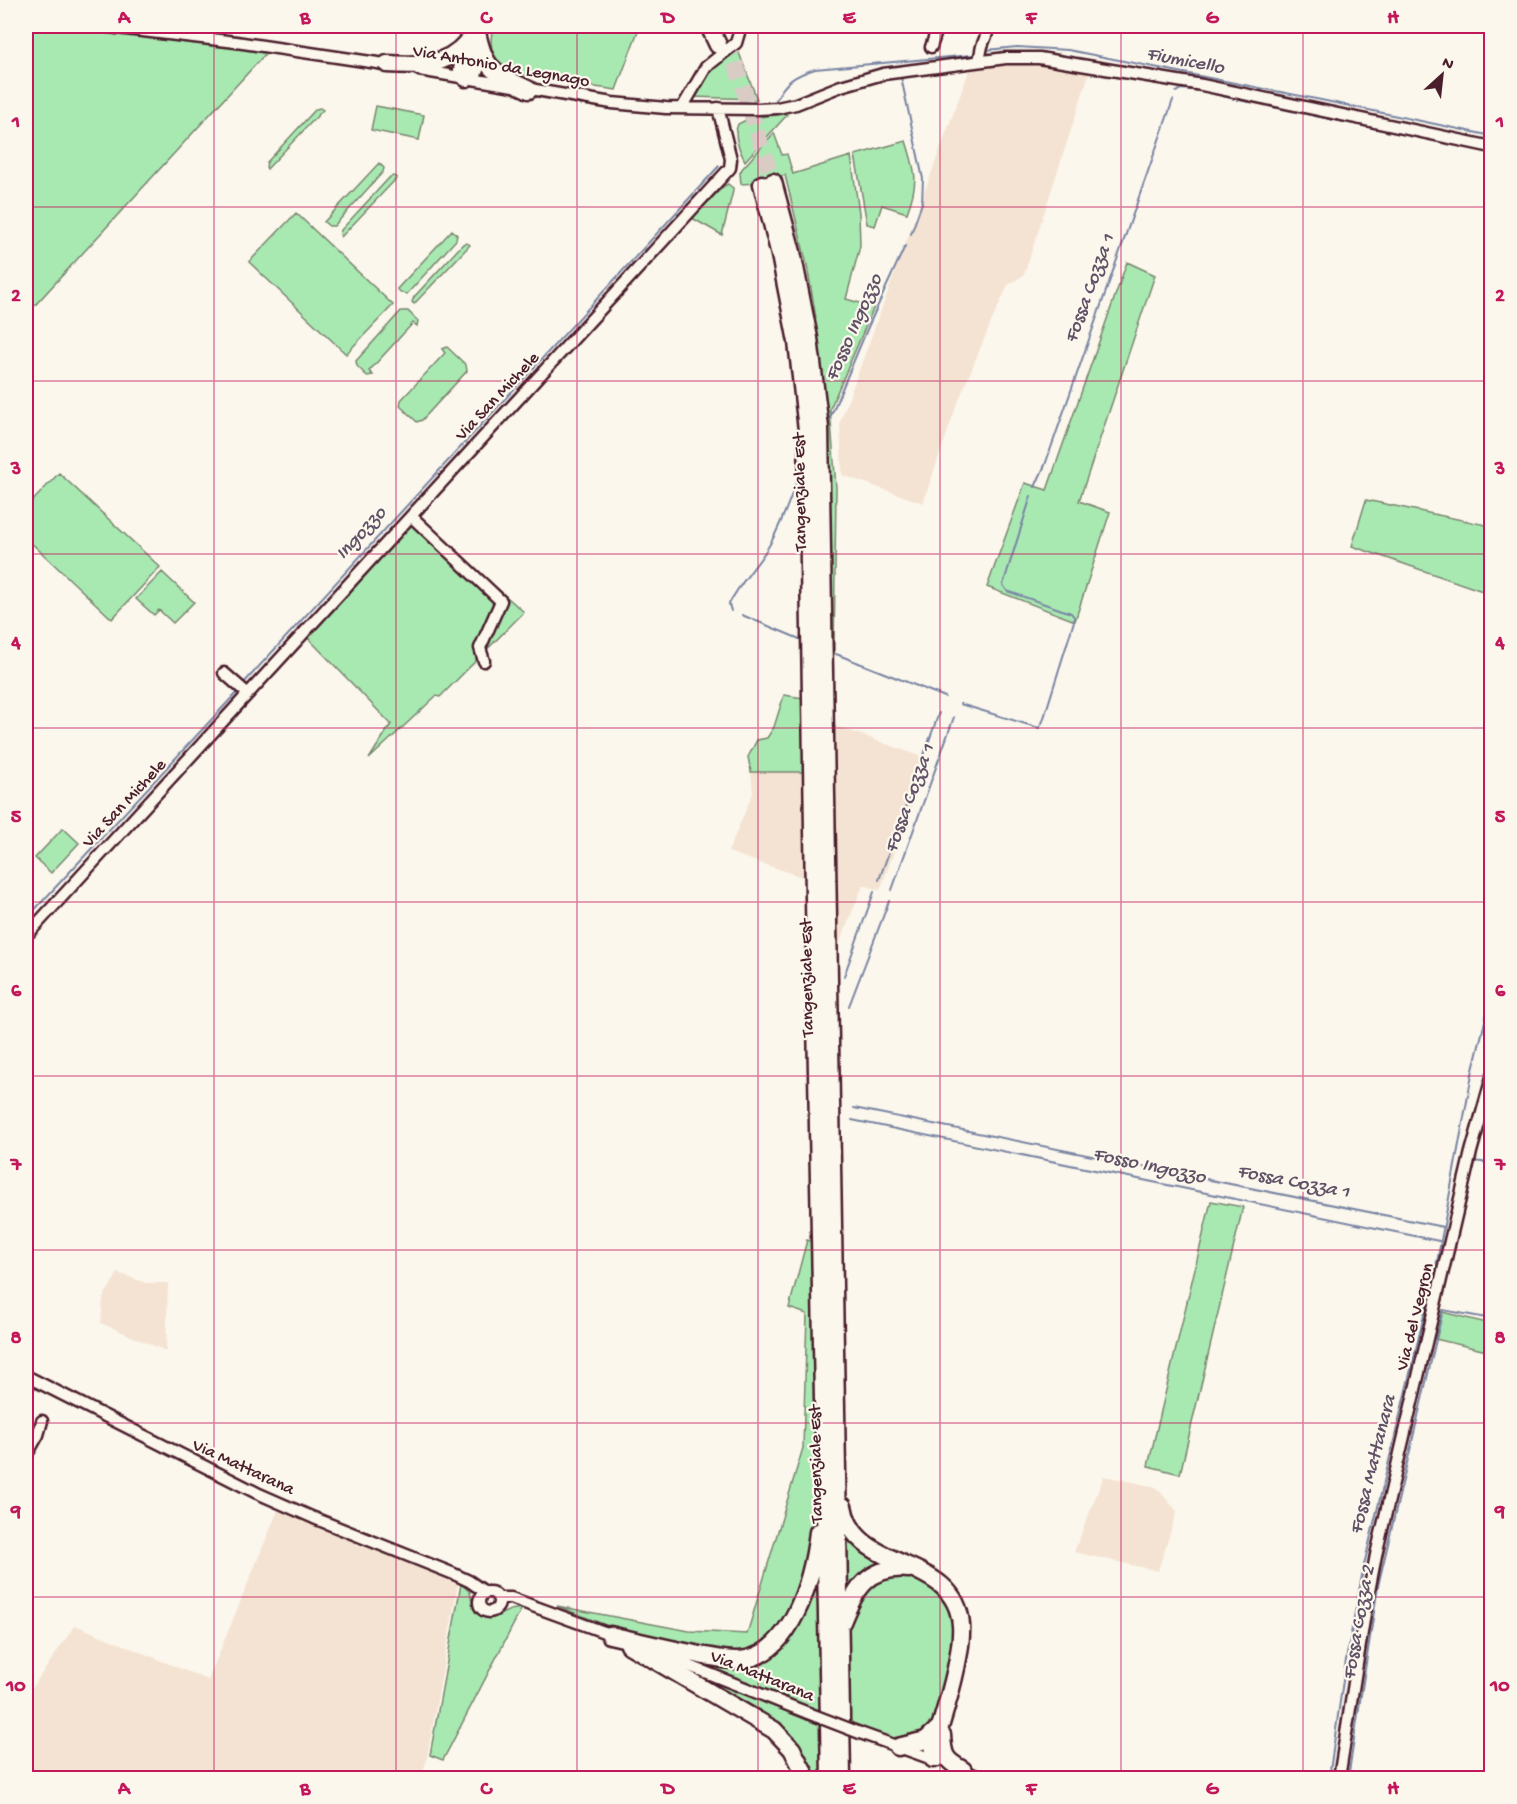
<svg xmlns="http://www.w3.org/2000/svg" width="1517" height="1804" font-family="'Gochi Hand',sans-serif">
	<style>
		.built { fill: #f4e3d2 }
		.green { fill: #a8e9b2; stroke: #79846e; stroke-width: 1.5 }
		.lines { fill: none; stroke-linecap: round; stroke-linejoin: round }
		.stream { stroke: #7984a3; stroke-width: 2 }
		.highway-tunnel { stroke: #d8ccc5; stroke-width: 16; stroke-dasharray: 16 8; stroke-linecap: butt }
		.minor-casing { stroke: #4a1f2b; stroke-width: 15 }
		.highway-casing { stroke: #4a1f2b; stroke-width: 21 }
		.minor { stroke: #fbf7ec; stroke-width: 10 }
		.highway { stroke: #fbf7ec; stroke-width: 16 }
		.minor-bridge-casing { stroke: #4a1f2b; stroke-width: 15; stroke-linecap: butt }
		.minor-bridge { stroke: #fbf7ec; stroke-width: 10 }
		.grid { fill: none; stroke: #c2185b; stroke-width: 1.5; stroke-opacity: 0.55 }
		.labels { text-anchor: middle; dominant-baseline: central; stroke-width: 4.5; stroke-linejoin: round; paint-order: stroke }
		.street-label { font-size: 18px; fill: #4a1f2b; stroke: #fbf7ec }
		.water-label { font-size: 20px; font-style: italic; fill: #615167; stroke: #fbf7ec }
		.neatline { fill: none; stroke: #c2185b; stroke-width: 2 }
		.grid-label { font-size: 20px; text-anchor: middle; font-weight: bold; fill: #c2185b }
	</style>
	<rect width="100%" height="100%" fill="#fbf7ec"/>
	<filter id="ink" filterUnits="userSpaceOnUse"><feTurbulence type="fractalNoise" baseFrequency=".0167" numOctaves="2"/><feDisplacementMap in="SourceGraphic" scale="12" xChannelSelector="R" yChannelSelector="G"/><feConvolveMatrix kernelMatrix="1 2 1 2 8 2 1 2 1" color-interpolation-filters="sRGB"/></filter>
	<g filter="url(#ink)">
		<path class="built" d="M1039,63l51,8 -66,204 -16,10 -18,40 -34,82 -33,96 -81,-28 -2,-53 130,-354z
			M828,723l100,36 -48,131 -17,-5 -32,80z
			M751,772h53l1,106 -77,-26 25,-59z
			M118,1273l28,10h22l-2,68 -65,-28 2,-25z
			M1104,1476l52,11 21,24 -19,60 -84,-19z
			M278,1510l180,74 -32,179 -6,15h-394v-81l49,-72 133,55z"/>
		<path class="green" d="M33,26h47l188,25 -242,264v-248z
			M493,26h137l9,2 -23,62c-25,-4 -98,-12 -115,-25 -12,-10 -11,-26 -8,-39z
			M736,45l21,54 -65,-2 15,-27z
			M376,106l48,9 -5,25 -48,-10z
			M320,108l3,2 -56,59 -1,-2 1,-5 49,-53z
			M786,114l1,1 -42,46c-6,-12 -12,-25 -7,-37l12,-6z
			M774,133l8,22 5,-1 6,20 58,-18 8,57 1,33 -14,53 28,8 -44,102 6,79 -2,166 -4,-2 -11,-297 -5,-36 2,-1 -9,-53 -22,-90 -28,8 -16,1 -1,-11 2,-4z
			M906,141c10,32 13,40 1,72l-25,-8 -7,21 -8,-2 -12,-69z
			M379,163l5,5 -1,4 -49,54h-5l-5,-4z
			M394,176l3,2 -56,59 -1,-2 1,-5 49,-53z
			M728,184l5,4v3l-11,44 -30,-17 32,-32z
			M296,213l97,92 -47,49 -97,-92z
			M452,230l5,5 -1,5 -49,54 -5,-1 -5,-4z
			M467,243l3,2 -56,59 -2,-2 2,-5 49,-53z
			M1127,262l28,13 -76,226 31,11 -35,109 -88,-34 38,-104 22,7z
			M401,311h7l10,10 -1,5 -4,-3 -44,48 4,4 -6,1 -10,-10 -1,-5z
			M447,347l19,18 1,6 -45,49 -5,2 -17,-16 1,-6 44,-47 -3,-4z
			M59,473l101,94 -48,52 -86,-81v-30z
			M1366,500l125,26v68l-139,-48z
			M411,516l6,3 107,93 -84,85 -4,-1 -67,63 22,-35 -83,-86z
			M162,572l32,30 -21,21 -14,-13 -5,5 -18,-16z
			M784,695l19,3 1,74h-53l-3,-15 9,-17 10,-2 7,-11z
			M63,828l16,15 -28,30 -16,-15z
			M1211,1201l32,6 -63,267 -32,-8z
			M807,1240l7,2 4,288 -7,31 -34,72 -25,17 -16,3 -100,-16 -79,-31 132,25 58,3 56,-186 4,-134 -18,-6z
			M1442,1312l49,12v28l-56,-13z
			M845,1533l41,28 -39,32z
			M892,1573l34,5 30,38 -5,46 -19,69 -30,10 -55,-18 1,-103 15,-30z
			M461,1584l9,8 2,10 7,12 14,4 17,-8 12,-2 -79,152 -13,-5z
			M816,1585h4l4,127 -150,-58 76,7z
			M673,1667l153,59v52h-9l-14,-27 -13,-15z"/>
		<g class="lines">
			<path class="stream" d="M986,50l31,-3 51,3 258,51 166,35
				M901,77l22,102 -1,24 -11,31
				M1176,92l5,-3 14,1
				M1214,94l34,8
				M776,100c9,-19 20,-25 39,-31l157,-14 6,-2
				M1268,106l224,47
				M829,420l39,-93 37,-81
				M1035,487l10,-22 128,-365
				M731,611l-2,-7c10,-20 26,-36 38,-55 14,-22 22,-49 32,-73
				M742,615l60,25
				M836,654l109,43
				M242,685l477,-519
				M960,704l79,24 4,-7 32,-103 -4,-5 -64,-22 -4,-6 28,-89
				M879,880l60,-167
				M892,890l62,-173
				M26,919l213,-229
				M844,976l30,-84
				M849,1006l40,-105
				M854,1108l589,119
				M852,1120l587,121
				M1472,1161l20,2
				M1329,1778l17,-118 18,-95 74,-308 34,-183 20,-81
				M1348,1778l30,-192 65,-276 49,9"/>
			<path class="highway-tunnel" d="M728,40l45,142"/>
			<g class="minor-casing">
				<path id="minor" d="M100,26l136,16 155,23
					M931,47l7,-21
					M979,61l3,-15 8,-20
					M419,70l193,33 54,5 92,1 19,-1 19,-4 45,-18 42,-12 123,-16h33l163,27 290,62
					M682,108l24,-41 30,-24 5,-17
					M411,516l90,85 -21,47 4,13
					M224,673l24,21
					M26,936l704,-768 1,-9 -13,-51
					M26,1376l231,117 57,25 140,56 15,7 16,11
					M26,1456l12,-21 4,-14
					M479 1602a10 10 0 1 1 20 0a10 10 0 1 1-20 0Z
					M499,1598h12l104,38
					M652,1651l156,62
					M860,1733l78,28
					M959,1769l23,9
					M1339,1778l27,-171 10,-52 95,-403 21,-75"/>
			</g>
			<g class="highway-casing">
				<path id="highway" d="M709,26l9,19
					M476,27c8,43 15,44 53,63
					M467,42l-5,28 4,8 8,-6 7,-20
					M387,64c31,2 59,3 80,-22
					M773,182l19,70 17,86 11,90 22,1350
					M762,184l18,71 17,87 10,88 8,534 15,814
					M843,1506c11,69 113,47 118,119 2,26 -12,73 -20,99 -4,12 -8,22 -8,35
					M842,1622c13,-33 27,-57 67,-53
					M610,1635c30,7 60,14 90,20 12,2 24,5 36,5 56,0 77,-84 82,-128
					M629,1645l145,85 18,19 15,29
					M942,1735c1,21 3,25 21,35
					M898,1747l28,-7 13,-12"/>
			</g>
			<use href="#minor" class="minor"/>
			<use href="#highway" class="highway"/>
			<g class="minor-bridge-casing">
				<path id="minor-bridge" d="M808,1713l52,20"/>
			</g>
			<use href="#minor-bridge" class="minor-bridge"/>
		</g>
	</g>
	<path class="grid" d="M214,26v1752M396,26v1752M577,26v1752M758,26v1752M940,26v1752M1121,26v1752M1303,26v1752M26,207h1466M26,381h1466M26,554h1466M26,728h1466M26,902h1466M26,1076h1466M26,1250h1466M26,1423h1466M26,1597h1466"/>
	<g class="labels">
		<g class="street-label">
			<text transform="translate(501 67) rotate(10)">Via Antonio da Legnago</text>
			<text transform="translate(498 397) rotate(-47)">Via San Michele</text>
			<text transform="translate(801 492) rotate(-91)">Tangenziale Est</text>
			<text transform="translate(125 804) rotate(-47)">Via San Michele</text>
			<text transform="translate(808 978) rotate(-91)">Tangenziale Est</text>
			<text transform="translate(1416 1317) rotate(-76)">Via del Vegron</text>
			<text transform="translate(817 1464) rotate(-91)">Tangenziale Est</text>
			<text transform="translate(243 1468) rotate(25)">Via Mattarana</text>
			<text transform="translate(762 1677) rotate(22)">Via Mattarana</text>
		</g>
		<g class="water-label">
			<text transform="translate(1185 62) rotate(11)">Fiumicello</text>
			<text transform="translate(1091 289) rotate(-70)">Fossa Cozza 1</text>
			<text transform="translate(855 328) rotate(-66)">Fosso Ingozzo</text>
			<text transform="translate(362 534) rotate(-47)">Ingozzo</text>
			<text transform="translate(911 799) rotate(-70)">Fossa Cozza 1</text>
			<text transform="translate(1149 1167) rotate(12)">Fosso Ingozzo</text>
			<text transform="translate(1293 1183) rotate(11)">Fossa Cozza 1</text>
			<text transform="translate(1374 1465) rotate(-76)">Fossa Mattanara</text>
			<text transform="translate(1360 1623) rotate(-80)">Fossa Cozza 2</text>
		</g>
	</g>
	<rect width="1517" height="1804" fill="none" stroke="#fbf7ec" stroke-width="66"/>
	<g transform="translate(1442 75) rotate(27)" stroke="#fbf7ec" stroke-width="4.5" paint-order="stroke">
	<path d="M0-4.5L10 22L0 15L-10 22Z" fill="#4a1f2b"/>
	<text y="-9" font-size="16" font-weight="bold" text-anchor="middle" fill="#4a1f2b">N</text>
	</g>
	<rect x="33" y="33" width="1451" height="1738" class="neatline"/>
	<g class="grid-label">
		<text x="124" y="23">A</text>
		<text x="305" y="23">B</text>
		<text x="486" y="23">C</text>
		<text x="668" y="23">D</text>
		<text x="849" y="23">E</text>
		<text x="1031" y="23">F</text>
		<text x="1212" y="23">G</text>
		<text x="1393" y="23">H</text>
		<text x="16" y="127">1</text>
		<text x="1500" y="127">1</text>
		<text x="16" y="301">2</text>
		<text x="1500" y="301">2</text>
		<text x="16" y="474">3</text>
		<text x="1500" y="474">3</text>
		<text x="16" y="648">4</text>
		<text x="1500" y="648">4</text>
		<text x="16" y="822">5</text>
		<text x="1500" y="822">5</text>
		<text x="16" y="996">6</text>
		<text x="1500" y="996">6</text>
		<text x="16" y="1170">7</text>
		<text x="1500" y="1170">7</text>
		<text x="16" y="1343">8</text>
		<text x="1500" y="1343">8</text>
		<text x="16" y="1517">9</text>
		<text x="1500" y="1517">9</text>
		<text x="16" y="1691">10</text>
		<text x="1500" y="1691">10</text>
		<text x="124" y="1794">A</text>
		<text x="305" y="1794">B</text>
		<text x="486" y="1794">C</text>
		<text x="668" y="1794">D</text>
		<text x="849" y="1794">E</text>
		<text x="1031" y="1794">F</text>
		<text x="1212" y="1794">G</text>
		<text x="1393" y="1794">H</text>
	</g>
</svg>
